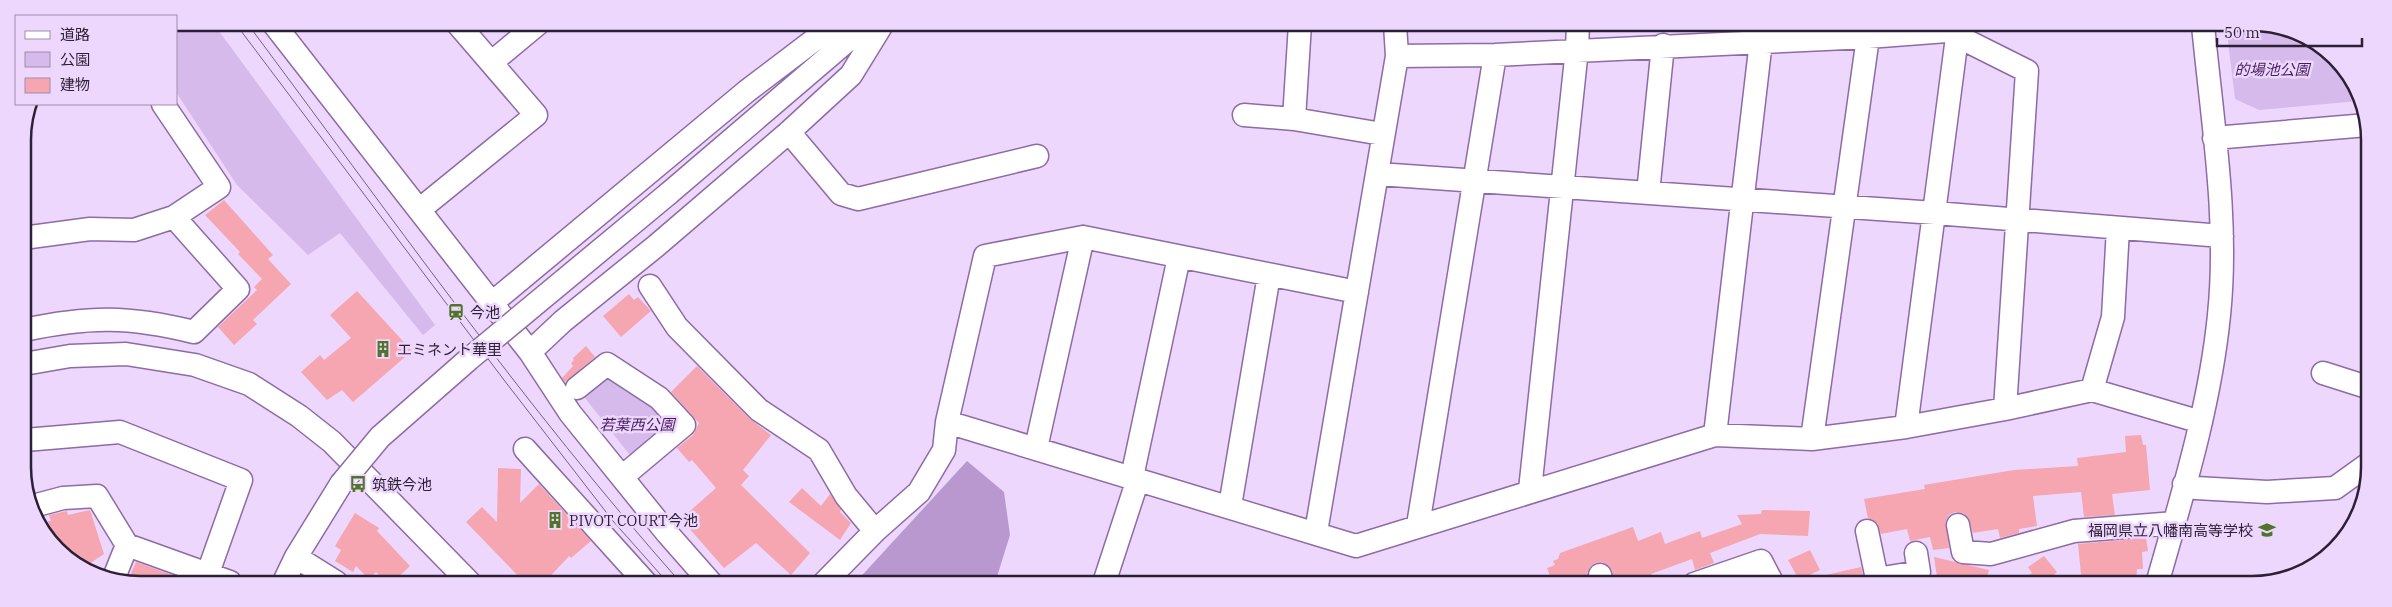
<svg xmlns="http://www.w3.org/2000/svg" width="2392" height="607" font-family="'IBM Plex Serif','Noto Sans JP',serif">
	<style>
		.green { fill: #d6baeb }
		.forest { fill: #b998d0 }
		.building { fill: #f5a6b0 }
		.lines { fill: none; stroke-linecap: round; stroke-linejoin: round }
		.minor-casing { stroke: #8d6ba5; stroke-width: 25 }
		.minor { stroke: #fff; stroke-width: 22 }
		.tram { stroke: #746380; stroke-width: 1 }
		.minor-bridge-casing { stroke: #8d6ba5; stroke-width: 25; stroke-linecap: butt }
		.minor-bridge { stroke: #fff; stroke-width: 22 }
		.labels { text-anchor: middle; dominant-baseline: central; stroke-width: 5; stroke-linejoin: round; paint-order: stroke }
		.park-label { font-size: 15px; font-style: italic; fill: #481d60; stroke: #edd7fd }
		.poi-label { font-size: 15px; fill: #2d1f36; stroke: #edd7fd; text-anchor: start }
		.rim { fill: none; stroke: #2d1f36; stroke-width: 2.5 }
	</style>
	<rect width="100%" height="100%" fill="#edd7fd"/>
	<path class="green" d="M176,23h37l222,302 -12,10 -83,-102 -32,22 -71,-70 -61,-93z
		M2226,25h49l60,32 24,44 -100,9 -24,-11z
		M605,372l63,44 1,12 -36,31 -52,-66z"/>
	<path class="forest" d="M967,461l37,31 6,43 -15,48h-140z"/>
	<path class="building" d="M224,200l49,55 -5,4 23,25 -38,36 4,4 -23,21 -16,-18 39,-37 -3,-3 8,-8 -24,-25 2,-2 -35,-37z
		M357,291l55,60 -59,51 -11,-12 -15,10 -26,-28 19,-17 4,5 27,-22 -21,-23z
		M629,294l5,6 4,-3 13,14 -30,26 -18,-21z
		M586,346l9,11 -30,25 -3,-4 11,-12 -2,-3 3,-3 -1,-2z
		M697,366l53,53 21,16 -28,35 6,6 -8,9 69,68 -19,22 -35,-32 -32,25 -43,-49 35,-31 -24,-28 -3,2 -12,-14 16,-13 6,-12 -28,-31z
		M2141,435l2,10h3l4,45 -38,4 3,21 -31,2 -3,-25 -48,4 4,30 -18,3v4l-19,5 -2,-9 -25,4 -5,-16 -5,-4 -8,-1 -6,3 -3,6 3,27 -16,2 -3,-13 -20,4 -3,-12 -26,5 -4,-11 -9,-5 -4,-19 61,-10 -1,-4 90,-15 64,-4 -1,-8 49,-6 -1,-16z
		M498,468l23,1 -1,34 19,-19 52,57 -20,17 -2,-2 -25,27h-19l-59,-61 16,-15 15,15z
		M802,488l19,18 9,-12 11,16 -1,2 11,11 -11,17 -51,-38z
		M90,510l14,44 -18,12 -29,-16 -9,-29h3l-2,-6 18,-4 1,4z
		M1762,510l48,1 -2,25 -48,-2 -50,19 4,10 -19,7 -3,-11 -41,15 4,10h-39l-4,-14 -4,-5 -6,-3 -7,1 -5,4 -3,6 2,11h-36l-6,-16 8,-3 -2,-4 5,-2 2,-6 73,-26 5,14 23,-9 4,12 35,-13 2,7 40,-14 -5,-9 24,-1z
		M355,513l24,15 -2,3 33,35 -17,16h-7l-10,-10 -7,7 -13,-13 -3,6 -18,-11 6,-11 -6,-4z
		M2146,538l2,13 -6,1 1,17h-6l-1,14 -54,1 -4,-40z
		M1810,550l10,20 -21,10 -11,-20z
		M2044,556l13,16 -13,12h-29l17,-11 -4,-6z
		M1934,557l55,13 -4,14h-47z
		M136,562l42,15 -2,5h-49z
		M1861,567l4,17h-48v-7z"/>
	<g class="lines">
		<g class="minor-casing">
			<path id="minor" d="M273,23l257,329 40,61 97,120 44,50
				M1300,24l-6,95 88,15
				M1395,24l2,32
				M492,62l47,-39
				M1244,115l50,4
				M789,132l52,62 17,5 179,-43
				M2214,138l153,-13
				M1378,174l557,39 287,23
				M1648,193l15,-148
				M668,194l200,-171
				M419,210l117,-95 -79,-92
				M23,238l67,-9 44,1 40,-13 45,-30 -56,-83
				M650,286l27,41 82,83 60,40 27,46 29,35
				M492,303l255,-212 83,-63 10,-5
				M24,330c65,-14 105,-14 170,2l44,-43 -64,-72
				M530,352l33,-31 93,-75 133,-114 62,-57 32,-52
				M24,364l46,-8 56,-2 69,11 54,19 50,32 33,26 138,141
				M2323,373l44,14
				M577,388l30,-24 52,34 25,27 -62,52
				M2092,390l21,-73 5,-89
				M947,422l409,124 359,-111 97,4 94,-12 99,-18 87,-19 109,32
				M1906,427l51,-390
				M1715,435l46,-394
				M1812,439l56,-402
				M25,440l95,-8 121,48 -33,93
				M1036,448l47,-211
				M525,449l121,134
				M1132,477l47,-220
				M2184,484l12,4 71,4 68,-4 32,-23
				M1530,490l47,-441 1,-25
				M33,506l30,-8 34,-2 30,49 -14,35
				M1230,506l39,-231
				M1418,525l77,-470
				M1958,525l5,27 28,2 83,-23 101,-8
				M1867,531l10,48
				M1316,532l81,-476 98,-1 373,-18 79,-6 80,40 -22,338
				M127,545l103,37
				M296,557l40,25
				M1600,575l3,9
				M284,582l12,-25 45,-73
				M824,583l51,-52 44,-39 25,-42 3,-28 38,-166 98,-19 274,55
				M1104,583l34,-104
				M1694,584l67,-23 12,23
				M1878,584l-1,-5 42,-7 -3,-19
				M2157,584c25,-88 53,-178 62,-269 10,-96 -7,-195 -16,-290"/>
		</g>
		<use href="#minor" class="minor"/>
		<path class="tram" d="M235,23l269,357 109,141 55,62
			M247,23c141,189 277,383 434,560"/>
		<g class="minor-bridge-casing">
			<path id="minor-bridge" d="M341,484l39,-47 89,-78 199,-165"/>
		</g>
		<use href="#minor-bridge" class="minor-bridge"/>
	</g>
	<defs>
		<g id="station-bare" transform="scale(1.35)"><path d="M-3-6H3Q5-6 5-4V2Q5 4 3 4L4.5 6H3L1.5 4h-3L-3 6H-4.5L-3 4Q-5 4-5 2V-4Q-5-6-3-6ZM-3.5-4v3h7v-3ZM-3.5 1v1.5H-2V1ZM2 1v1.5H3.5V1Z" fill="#51732b" stroke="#edd7fd" stroke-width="2.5" paint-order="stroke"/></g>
		<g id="building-bare" transform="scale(1.35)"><path d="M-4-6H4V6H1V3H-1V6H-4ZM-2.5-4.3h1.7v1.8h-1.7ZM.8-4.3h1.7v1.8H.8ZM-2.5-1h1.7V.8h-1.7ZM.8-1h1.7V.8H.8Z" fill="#51732b" stroke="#edd7fd" stroke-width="2.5" paint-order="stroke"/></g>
		<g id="bus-bare" transform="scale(1.35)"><path d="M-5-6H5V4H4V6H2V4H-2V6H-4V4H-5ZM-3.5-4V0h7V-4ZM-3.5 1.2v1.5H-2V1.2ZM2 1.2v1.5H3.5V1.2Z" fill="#51732b" stroke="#edd7fd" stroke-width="2.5" paint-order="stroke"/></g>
		<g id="school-bare" transform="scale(1.35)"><path d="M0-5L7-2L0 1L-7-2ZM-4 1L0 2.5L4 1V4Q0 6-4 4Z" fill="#51732b" stroke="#edd7fd" stroke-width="2.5" paint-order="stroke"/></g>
	</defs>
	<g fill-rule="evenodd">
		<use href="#station-bare" x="456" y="312"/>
		<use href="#building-bare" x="383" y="349"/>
		<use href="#bus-bare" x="358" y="484"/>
		<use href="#building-bare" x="555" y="520"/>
		<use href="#school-bare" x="2267" y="530"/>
	</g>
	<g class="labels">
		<g class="park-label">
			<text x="2272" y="69">的場池公園</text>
			<text x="637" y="424">若葉西公園</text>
		</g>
		<g class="poi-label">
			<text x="470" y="312">今池</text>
			<text x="397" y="349">エミネント華里</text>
			<text x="372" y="484">筑鉄今池</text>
			<text x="569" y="520">PIVOT COURT今池</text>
			<text x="2253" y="530" text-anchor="end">福岡県立八幡南高等学校</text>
		</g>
	</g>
	<path d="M0 0H2392V607H0ZM140 31H2252A109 109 0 0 1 2361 140V467A109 109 0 0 1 2252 576H140A109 109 0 0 1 31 467V140A109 109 0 0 1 140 31Z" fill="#edd7fd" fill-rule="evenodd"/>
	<path class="rim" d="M140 31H2252A109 109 0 0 1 2361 140V467A109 109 0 0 1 2252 576H140A109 109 0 0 1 31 467V140A109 109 0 0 1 140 31Z"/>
	<rect x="15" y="15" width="162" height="90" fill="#edd7fd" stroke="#a08dad"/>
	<rect x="25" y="31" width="25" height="8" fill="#ffffff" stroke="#a08dad"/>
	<text x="60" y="40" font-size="15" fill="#2d1f36">道路</text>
	<rect x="25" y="52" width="25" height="15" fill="#d6baeb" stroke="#a08dad"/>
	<text x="60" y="65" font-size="15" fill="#2d1f36">公園</text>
	<rect x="25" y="78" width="25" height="15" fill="#f5a6b0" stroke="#a08dad"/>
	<text x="60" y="90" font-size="15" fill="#2d1f36">建物</text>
	<path d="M2217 38v8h145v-8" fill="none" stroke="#2d1f36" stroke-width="2.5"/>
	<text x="2224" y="38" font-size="15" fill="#2d1f36" stroke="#edd7fd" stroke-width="4" paint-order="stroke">50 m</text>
</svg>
